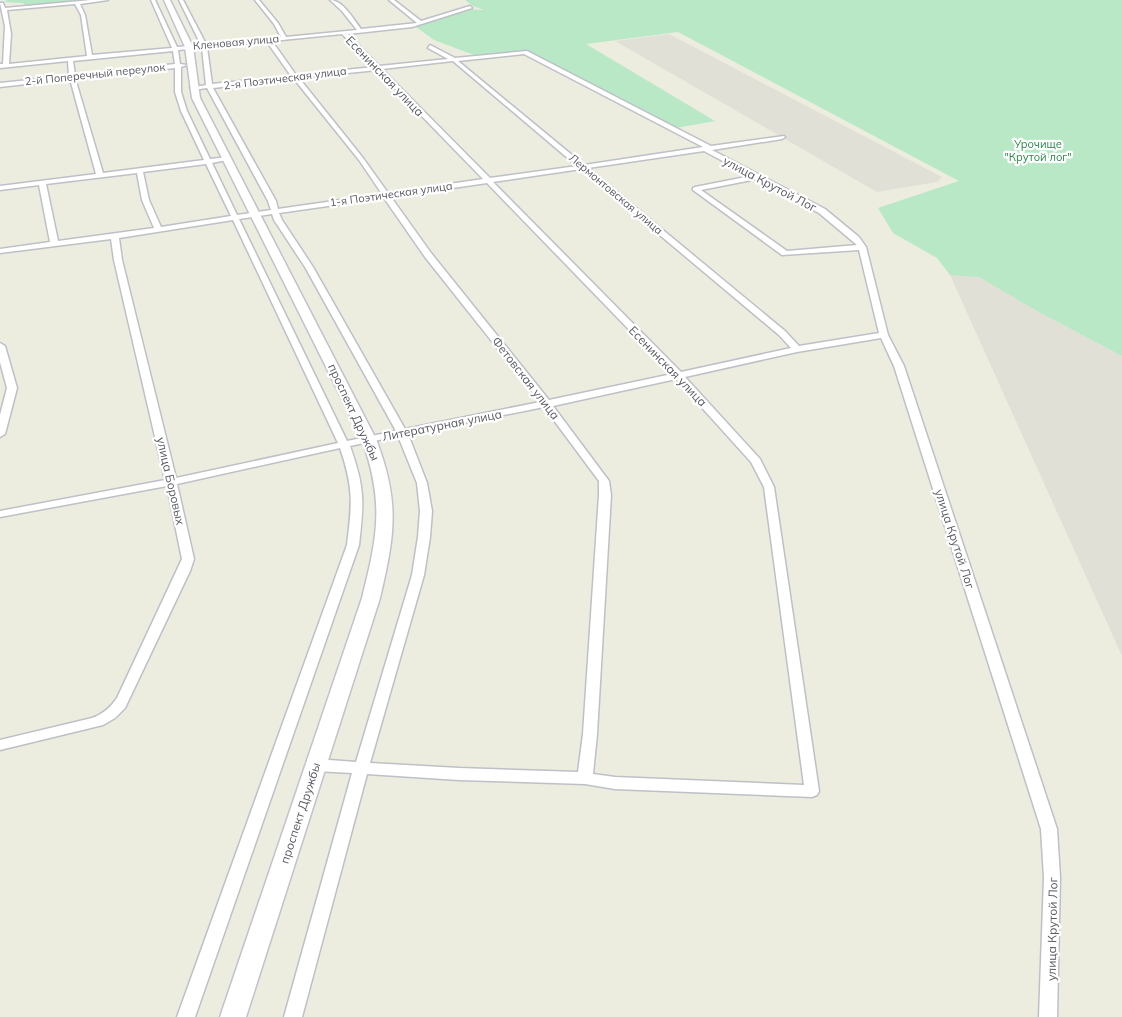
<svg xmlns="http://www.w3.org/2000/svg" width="1122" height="1017" font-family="Mulish,sans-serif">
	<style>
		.industrial { fill: #e0e0d7 }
		.green { fill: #b8e8c6 }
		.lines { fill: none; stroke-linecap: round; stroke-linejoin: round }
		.street-casing { stroke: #bec0c7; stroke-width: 3 }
		.secondary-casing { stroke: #c1c2cc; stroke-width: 3 }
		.street { fill: #fff; fill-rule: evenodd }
		.secondary { fill: #fff; fill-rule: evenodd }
		.labels { text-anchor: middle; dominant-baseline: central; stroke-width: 4.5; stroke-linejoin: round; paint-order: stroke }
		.far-street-label { font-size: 11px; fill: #585a62; stroke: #fff }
		.far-park-label { font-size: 11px; fill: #2d8549; stroke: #fff }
		.street-label { font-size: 12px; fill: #585a62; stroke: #fff }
	</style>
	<rect width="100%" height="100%" fill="#eceddf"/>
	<path class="industrial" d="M669,34l273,143 -5,5 -60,10 -262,-151z
		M950,275l29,1 58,35 85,45v300z"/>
	<path class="green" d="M7,0h85l-63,6 -7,-3 -18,-1z
		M465,0h657v356l-85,-45 -58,-34 -29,-2 -13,-17 -44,-25 -15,-25 81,-27 -281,-149 -92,12 129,77 -39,7 -151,-77 -51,4 -40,-15 -18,-13 51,-18 17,1 -11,-4z"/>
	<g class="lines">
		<g class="street-casing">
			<path id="street" d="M91,0h17l-28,4 5,11 7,40 80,-7 -21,-48h4l22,47 24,-2 -22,-45h4l23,44 75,-7 -7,-13 -19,-24h4l19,23 8,14 71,-7 -15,-19 -12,-11c13,0 24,20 31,29l56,-6 -28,-23h5l27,21 49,-15 2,2 -60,19 -64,7 31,32 69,-7 -20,-11 2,-3 25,13 72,-7 184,95 73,-10 1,1 -3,2 -70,11 113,59 34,28 7,10 22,88 16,31 153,463 3,48 -3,140h-18l5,-140 -3,-48 -147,-463 -13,-28 -84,14 -112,25 75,82 14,28 45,304 -2,4 -5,2 -197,-8 -30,-5 -126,-4 -92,-6 -65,243h-18l68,-244 -36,-2 -5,-2 -2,-4 2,-4 5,-2 40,3 56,-187 6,-38 2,-26 -3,-28 -19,-47 -48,10c15,42 14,56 9,99l-164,472h-18l170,-472c5,-41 7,-56 -7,-97l-163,36 17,75 -4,12 -65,137 -10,10 -12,7 -103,25v-10l92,-22c11,-4 18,-10 25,-20l65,-139 -15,-73 -167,31v-6l165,-31 -51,-220 -3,-21 -111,14v-4l50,-7 -11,-57 -39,5v-4l96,-12 -26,-95 -70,8v-4l69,-7 -1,-15 -68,7v-4h3l2,-38 -5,-23h3l2,5zM75,4l6,11 6,41 -78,8 2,-30 -4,-24zM342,34l32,33 -78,8 -24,-34zM267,42l24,34 -79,8 -5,-37zM202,48l4,37 -16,3 3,2 14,-2 61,113 3,9 -34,5 -25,-52 19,-4 -3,-2 -18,2 -23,-48 -6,-19v-25l6,-2 -7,-1 -2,-14zM173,51l2,13 -100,11 -2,-14zM524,54l179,93 -119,18 -126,-104zM453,61l124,105 -87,12 -108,-109zM175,68v24l6,19 23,49 -101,13 -28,-95zM377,70l106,109 -95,14 -25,-35 -64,-80zM294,79l65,81 23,34 -104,15 -2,-8 -63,-113zM704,151l47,25 -56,11 -2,1v2l89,65 77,-5 20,83 -80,13 -14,-15 -197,-163zM206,164l25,52 -70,11 -12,-27 -6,-28zM581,169l198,166 12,13 -110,24 -188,-190zM137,173l5,27 12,28 -96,13 -12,-57zM757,179l62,34 38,32 -70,6 -86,-61zM487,183l185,191 -123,26 -118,-147 -40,-56zM384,198l41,59 115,145 -135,27 -92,-162 -31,-47 -3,-7zM272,214l2,6 31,47 91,164 -49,10 -108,-222zM233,220l105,223 -162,35 -54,-218 -3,-22zM676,379l75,83 13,25 40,298 -189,-8 -22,-3 4,-40 14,-239 -2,-14 -56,-75zM544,407l55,74v14l-16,239 -5,38 -119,-4 -89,-5 54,-188 6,-38 2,-26 -5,-28 -19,-49z
				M0,343l5,3 12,42 -12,46 -5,3v-22l7,-27 -7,-26z"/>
		</g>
		<g class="secondary-casing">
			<path id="secondary" d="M164,0h6l23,47 7,51 176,341c24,63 19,95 4,159l-134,419h-26l142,-419c16,-64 22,-95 0,-159l-170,-341 -7,-51z"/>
		</g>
		<use href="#street" class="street"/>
		<use href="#secondary" class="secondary"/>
	</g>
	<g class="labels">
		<g class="far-street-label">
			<text transform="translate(236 42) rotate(-5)">Кленовая улица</text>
			<text transform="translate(95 74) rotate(-6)">2-й Поперечный переулок</text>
			<text transform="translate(285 78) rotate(-7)">2-я Поэтическая улица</text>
			<text transform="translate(391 194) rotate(-8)">1-я Поэтическая улица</text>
			<text transform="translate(616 194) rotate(40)">Лермонтовская улица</text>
		</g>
		<g class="far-park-label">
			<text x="1038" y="144">Урочище<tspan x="1038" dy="13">"Крутой лог"</tspan></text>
		</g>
		<g class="street-label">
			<text transform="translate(385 76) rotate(46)">Есенинская улица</text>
			<text transform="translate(770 184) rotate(28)">улица Крутой Лог</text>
			<text transform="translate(668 366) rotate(46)">Есенинская улица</text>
			<text transform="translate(526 378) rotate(52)">Фетовская улица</text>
			<text transform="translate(354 412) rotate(65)">проспект Дружбы</text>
			<text transform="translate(442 425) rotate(-11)">Литературная улица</text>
			<text transform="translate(171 481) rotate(77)">улица Боровых</text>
			<text transform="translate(955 539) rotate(72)">улица Крутой Лог</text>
			<text transform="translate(300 813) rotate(-72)">проспект Дружбы</text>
			<text transform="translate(1052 929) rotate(-89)">улица Крутой Лог</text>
		</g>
	</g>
</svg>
